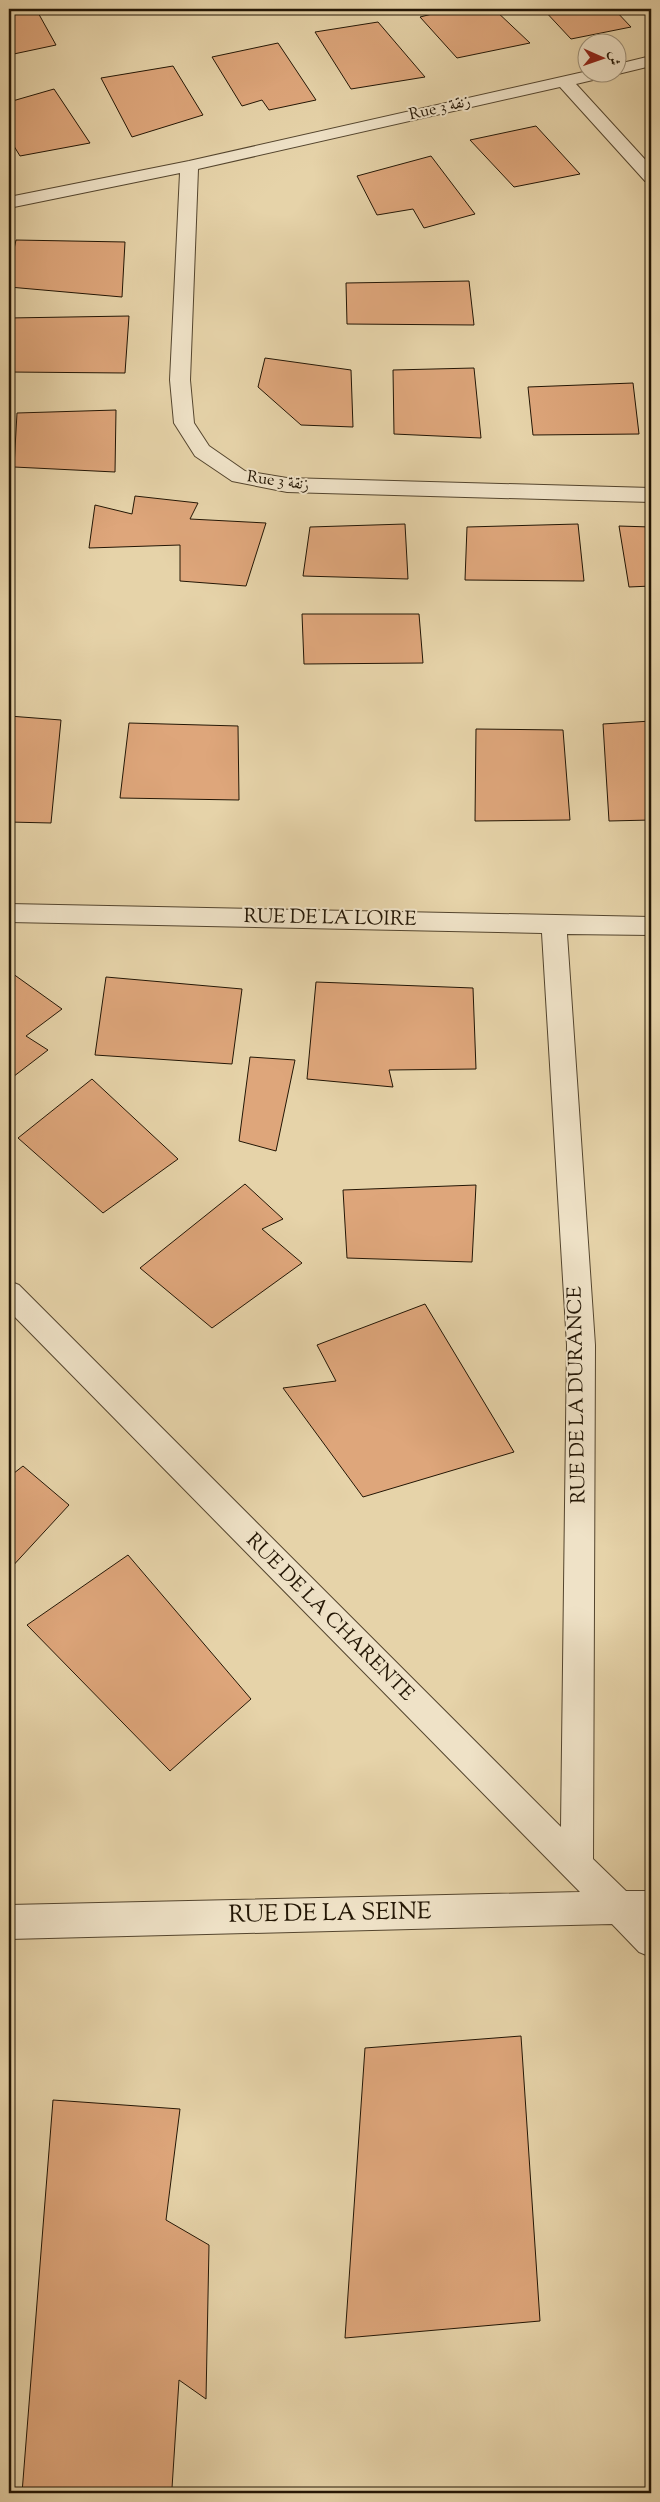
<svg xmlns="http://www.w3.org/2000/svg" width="660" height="2502" font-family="'Sorts Mill Goudy',Amiri,serif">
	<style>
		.building { fill: #dea67b; stroke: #231605 }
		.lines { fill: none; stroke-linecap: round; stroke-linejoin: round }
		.street-casing { stroke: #54452e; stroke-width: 2 }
		.street { fill: #efe2c7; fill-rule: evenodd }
		.labels { text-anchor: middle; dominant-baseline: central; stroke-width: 4; stroke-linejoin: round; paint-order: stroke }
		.far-street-label { font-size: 16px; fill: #231605; stroke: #efe2c7 }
		.street-label { font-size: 20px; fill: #231605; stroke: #efe2c7 }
		.near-street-label { font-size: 24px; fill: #231605; stroke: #efe2c7 }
	</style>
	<rect width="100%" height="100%" fill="#e6d3a9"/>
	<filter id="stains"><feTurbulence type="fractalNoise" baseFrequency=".004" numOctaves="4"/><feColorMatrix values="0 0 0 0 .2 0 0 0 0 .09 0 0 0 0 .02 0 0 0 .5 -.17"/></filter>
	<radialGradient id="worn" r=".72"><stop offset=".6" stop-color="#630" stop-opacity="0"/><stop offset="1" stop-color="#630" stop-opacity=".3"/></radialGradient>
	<path class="building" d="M9,9h27l20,36 -47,10z
		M452,9h42l36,34 -73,15 -37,-41z
		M543,9h71l17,18 -60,12z
		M378,22l47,55 -74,12 -36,-57z
		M278,43l38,57 -47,10 -7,-10 -20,6 -30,-49z
		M173,66l30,49 -71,22 -31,-59z
		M54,89l36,54 -70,13 -11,-18v-36z
		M536,126l44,48 -66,13 -44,-47z
		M431,156l44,58 -51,14 -11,-19 -36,6 -20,-39z
		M16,240l109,2 -3,55 -113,-10v-15z
		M469,281l5,44 -127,-1 -1,-41z
		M129,316l-4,57 -116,-1v-54z
		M265,358l86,12 2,57 -52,-2 -43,-38z
		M474,368l7,70 -87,-4 -1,-64z
		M633,383l6,51 -106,1 -5,-48z
		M116,410l-1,62 -101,-5 3,-54z
		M135,496l63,7 -8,16 76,4 -20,63 -66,-5v-36l-91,3 6,-43 37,9z
		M405,524l3,55 -105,-3 7,-49z
		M578,524l6,57 -119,-1 2,-53z
		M619,526l32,1v59l-22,1z
		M302,614h117l4,49 -119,1z
		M9,716l52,4 -10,103 -42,-1z
		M651,721v99l-42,1 -6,-97z
		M129,723l109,3 1,74 -119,-2z
		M476,729l87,1 7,90 -95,1z
		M9,971l53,38 -36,27 22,14 -39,30z
		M106,977l136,12 -10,75 -137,-9z
		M316,982l157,6 3,81 -87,1 4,17 -86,-8z
		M250,1057l45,3 -19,91 -37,-10z
		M92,1079l86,80 -75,54 -85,-75z
		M245,1184l38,35 -21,10 40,34 -90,65 -72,-60z
		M476,1185l-4,77 -125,-4 -4,-68z
		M425,1304l89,148 -151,45 -80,-109 53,-7 -19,-36z
		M23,1466l46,39 -60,65v-93z
		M128,1555l123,144 -81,72 -143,-146z
		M521,2036l19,285 -195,17 20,-290z
		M53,2100l127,9 -14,111 43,25 -3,154 -27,-19 -7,108 -87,5h-63z"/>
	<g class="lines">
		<g class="street-casing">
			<path id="street" d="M651,56v10l-33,8 -6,-1 -2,3 -34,8 75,82v16l-6,-1 -85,-94 -362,82 -8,211 4,43 15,23 36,25 42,7 364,10v14l-364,-10 -55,-11 -37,-25 -21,-33 -4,-43 10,-207 -171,35v-11l180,-36 399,-90v1h30v-8z
				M9,904l642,13v18l-84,-1 28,411 -2,514 33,32h25v66l-12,-5 -27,-28 -603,15v-34l571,-13 -571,-581v-30l10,4 542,542 6,-482 -25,-412 -533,-11z"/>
		</g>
		<use href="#street" class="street"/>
	</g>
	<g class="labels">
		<g class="far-street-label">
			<text transform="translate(440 109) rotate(-13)">Rue 3 زنقة</text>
			<text transform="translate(278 482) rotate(8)">Rue 3 زنقة</text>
		</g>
		<g class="street-label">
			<text transform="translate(330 919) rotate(1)">RUE DE LA LOIRE</text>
			<text transform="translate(578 1395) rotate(-91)">RUE DE LA DURANCE</text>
			<text transform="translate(329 1618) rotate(45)">RUE DE LA CHARENTE</text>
		</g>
		<g class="near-street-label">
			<text transform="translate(330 1914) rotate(-1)">RUE DE LA SEINE</text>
		</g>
	</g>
	<rect width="660" height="2502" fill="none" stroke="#e6d3a9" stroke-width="30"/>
	<rect x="10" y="10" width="640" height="2482" fill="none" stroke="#231605" stroke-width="2.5"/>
	<rect x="15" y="15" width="630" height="2472" fill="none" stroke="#231605"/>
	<g transform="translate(602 58) rotate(92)"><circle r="24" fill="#efe2c7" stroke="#9d9079"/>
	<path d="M0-4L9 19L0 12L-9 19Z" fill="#8f2418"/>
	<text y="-8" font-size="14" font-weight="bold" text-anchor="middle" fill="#231605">ش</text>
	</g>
	<rect width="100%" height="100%" filter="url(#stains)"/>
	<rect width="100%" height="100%" fill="url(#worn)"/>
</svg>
